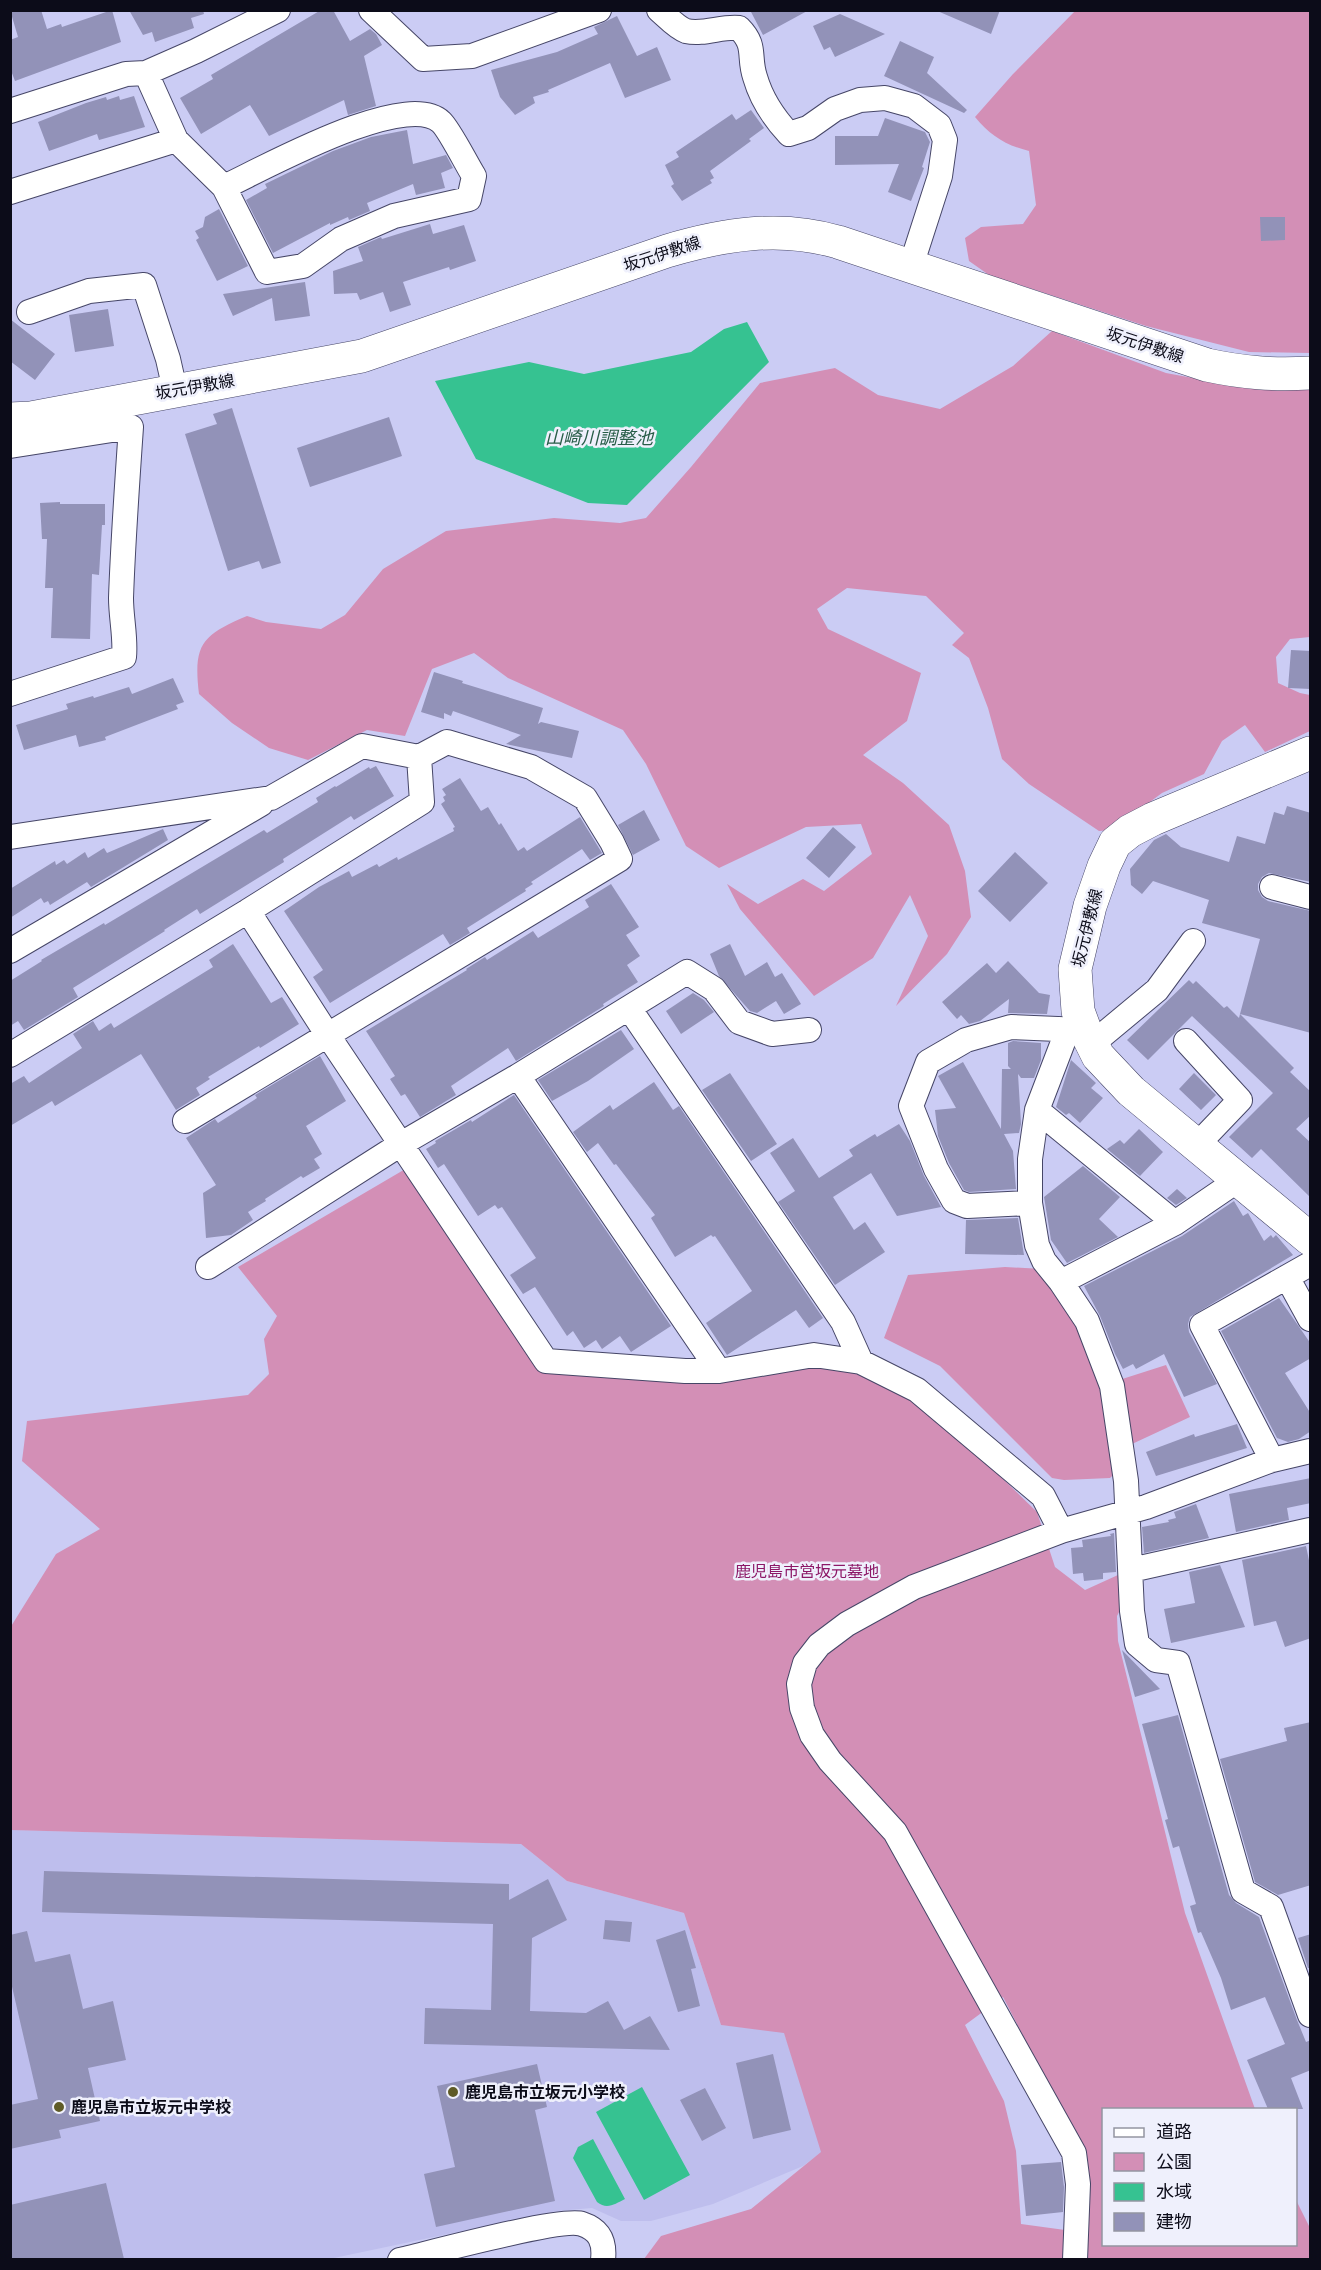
<svg xmlns="http://www.w3.org/2000/svg" width="1321" height="2270" font-family="Roboto,'Noto Sans JP',sans-serif">
	<style>
		.built { fill: #bebeed }
		.green { fill: #d38fb6; fill-rule: evenodd }
		.water { fill: #36c291 }
		.building { fill: #9292b8 }
		.lines { fill: none; stroke-linecap: round; stroke-linejoin: round }
		.street-casing { stroke: #464667; stroke-width: 26 }
		.secondary-casing { stroke: #464667; stroke-width: 34 }
		.street { stroke: #fff; stroke-width: 24 }
		.secondary { stroke: #fff; stroke-width: 33 }
		.poi-dot { fill: #5f5b27; stroke: #eff0fc; stroke-width: 2 }
		.labels { text-anchor: middle; dominant-baseline: central; stroke-width: 5; stroke-linejoin: round; paint-order: stroke }
		.street-label { font-size: 16px; fill: #0c0c19; stroke: #eff0fc }
		.park-label { font-size: 16px; fill: #8c1767; stroke: #eff0fc }
		.poi-label { font-size: 16px; font-weight: bold; fill: #0c0c19; stroke: #eff0fc; text-anchor: start }
		.water-label { font-size: 18px; font-style: italic; fill: #285d48; stroke: #eff0fc }
	</style>
	<rect width="100%" height="100%" fill="#cbccf4"/>
	<path class="built" d="M10,1830l511,14 46,37 117,32 37,112 63,7 38,120 -19,14 -90,38 -62,17h-30l-29,-13 -35,3 -228,48h-318z"/>
	<path class="green" d="M1075,11h235v342l-61,-1 -103,-26 -157,-51 -20,-14 -4,-23 16,-11 42,-3 13,-19 -7,-54c-24,-6 -38,-15 -54,-34l38,-43z
		M1052,331l114,42 81,15 63,-1v250l-20,2 -14,18 2,26 22,10 10,2v36l-45,21 -20,-27 -23,16 -18,33 -42,19 -50,37 -13,1 -70,-47 -27,-25 -14,-51 -19,-50 -17,-13 12,-12 -38,-37 -79,-8 -30,21 11,20 93,44 -14,48 -44,34 40,28 46,42 16,46 6,46 -24,37 -51,52 32,-70 -18,-41 -37,63 -59,38 -74,-87 -13,-25 31,20 45,-25 21,12 48,-37 -11,-30 -55,3 -87,41 -33,-22 -40,-82 -23,-34 -115,-52 -34,-25 -42,16 -27,67 -38,-6 -59,30 -39,-12 -37,-25 -33,-29c-6,-50 3,-59 48,-78l19,6 55,7 24,-14 38,-46 63,-38 108,-13 66,5 26,-5 45,-51 69,-84 75,-15 43,27 62,14 73,-43z
		M407,1168l134,204 150,11 68,-6 53,-14 39,8 43,16 75,59 68,66 18,55 30,23 33,-15 4,31 -5,10 1,25 67,272 70,196 -151,1v134h192v-44l14,28v31h-666l17,-23 90,-27 70,-57 -37,-119 -63,-8 -37,-112 -117,-32 -46,-37 -511,-14v-202l46,-74 44,-25 -78,-68 5,-40 221,-26 21,-21 -5,-35 13,-23 -39,-49zM1003,1997l85,165 -1,71 -66,-9 -5,-73 -12,-50 -39,-76z
		M1005,1267l38,2 36,54 24,59 17,86 -10,10 -46,2 -12,-2 -112,-112 -56,-28 24,-63z
		M1166,1365l24,52 -58,27 -16,-63z"/>
	<path class="water" d="M747,322l22,40 -142,143 -39,-2 -112,-44 -41,-78 94,-19 55,12 107,-22 33,-23z
		M642,2087l48,88 -46,25 -48,-88z
		M593,2139l32,60c-10,5 -18,11 -28,3l-24,-44 5,-11z"/>
	<path class="building" d="M10,10h31l6,19 14,-5 1,3 50,-17 9,32 -106,39 -5,-13v-28l8,-3z
		M129,10h74l1,4 -13,4 3,10 -39,14 -3,-10 -9,3z
		M321,10h12l17,31 20,-12 6,5 6,11 -18,11 12,50 -28,9 -4,-15 -75,36 -19,-31 -49,29 -21,-36 33,-19 -2,-4z
		M750,10h59l-46,25z
		M935,10h65l-9,24z
		M840,14l16,7 29,13 -50,23 -5,-10 -6,3 -11,-24z
		M617,16l20,40 20,-9 14,33 -46,18 -15,-35 -62,27 1,2 -16,5 2,6 -20,12 -15,-18 -9,-27 66,-18 41,-18 -4,-7z
		M900,41l34,16 -7,16 40,37 -3,3 -80,-37z
		M119,96l1,4 14,-4 11,31 -46,13 -2,-6 -48,17 -11,-29 48,-19 20,-6 1,3z
		M751,110l13,18 -15,11 2,2 -41,30 4,7 -4,2 2,3 -30,18 -11,-15 3,-2 -9,-19 14,-8 -3,-5 56,-38 4,6z
		M885,118l40,14 5,10 -8,25 2,1 -13,33 -23,-9 11,-28 -64,1v-29h43z
		M407,130l6,34 33,-9 7,13 -12,5 4,15 -29,7 -3,-11 -46,19 3,8 -21,9 -1,-3 -18,8v-2l-57,30 -27,-53 21,-12 -2,-4 68,-33 38,-14z
		M219,209l29,57 -31,15 -21,-41 3,-2 -4,-7 8,-4 2,-10z
		M1260,217h25v23l-24,1z
		M430,224l3,10 31,-9 12,36 -26,9 -1,-3 -46,15 8,23 -21,7 -7,-20 -23,8 -3,-7 -23,1 -1,-23 30,-10 -5,-14 23,-10 1,2z
		M305,282l5,34 -35,5 -3,-23 -39,18 -10,-22z
		M108,309l6,37 -39,6 -6,-37z
		M10,319l45,35 -20,26 -25,-19z
		M232,408l49,155 -19,6 -3,-8 -31,10 -43,-137 32,-10 -4,-10z
		M389,417l13,39 -92,31 -13,-39z
		M60,502v2h45v21h-3l-3,50 -7,-1 -2,65 -39,-1 2,-50h-8l2,-49h-5l-2,-36z
		M1291,650l20,1v38l-23,-1z
		M434,672l29,9 -1,2 81,25 -5,16 3,-2 38,9 -7,27 -66,-14 15,-9 -68,-24 -2,5 -7,-3v6l-23,-7z
		M173,678l11,24 -8,3 2,4 -73,28 1,3 -27,7 -3,-12 -52,15 -8,-25 52,-16 -2,-5 27,-8 1,2 35,-11 3,7z
		M376,766l18,30 -40,24 -3,-4 -68,43 1,3 -84,52 -3,-5 -33,21 1,1 -92,57 5,9 -54,33 -6,-9 -8,5v-45l32,-20 -1,-1 63,-37 1,2 159,-95 3,3 51,-31 -2,-4 19,-12 1,1 33,-20 1,2z
		M460,778l21,33 7,-4 11,18 2,-2 17,28 6,-4 3,4 53,-34 22,36 -12,7 -8,-11 -51,33 2,2 -8,5 1,2 -59,37 3,5 -20,12 -7,-11 -113,69 -17,-26 10,-7 -39,-59 35,-24 30,-16 3,6 25,-13 2,3 18,-10 1,3 56,-29 -1,-3 2,-1 -14,-23 4,-3 -2,-4 3,-2 -4,-6z
		M1287,806l24,7v69l-42,-9 -7,4 -4,7v6l4,7 6,4 43,10v122l-71,-19 20,-75 -58,-16 7,-23 -56,-19 -11,13 -11,-9 -1,-16 24,-29 12,-6 15,13 48,15 8,-26 28,8 9,-32 10,3z
		M644,810l16,30 -27,15 -15,-30z
		M833,827l23,20 -27,31 -23,-20z
		M163,829l5,11 -77,47 -4,-5 -37,23 -2,-4 -4,2 -3,-5 -31,20v-29l45,-28 1,4 8,-5 3,4 18,-12 3,6 16,-10 3,5z
		M1015,852l33,31 -38,39 -32,-31z
		M611,884l28,43 -13,8 14,21 -13,9 11,17 -35,22 1,2 -88,55 -8,-13 -57,38 5,9 -36,22 -15,-23 -4,2 -11,-17 5,-3 -29,-45 101,-61 -1,-1 19,-12 2,3 46,-29 5,7 51,-31 -4,-7z
		M233,944l38,59 11,-6 17,27 -39,24 -1,-2 -51,31 2,2 -14,9 4,7 -24,15 -35,-56 -86,52 -3,-5 -42,25v-42l14,-8 5,7 53,-35 -9,-14 20,-13 6,10 12,-8 3,5 99,-61 -4,-7z
		M730,944l15,32 22,-14 8,15 7,-4 19,31 -17,10 -8,-13 -19,12 -7,-2 -31,-35 -9,-22z
		M1008,961l31,32 11,2 -3,19 -39,-1 1,-14 -29,22 -11,3 -8,-9 -4,4 -15,-17 45,-39 9,10z
		M1189,980l4,4 3,-3 28,27 3,-2 12,12 1,-4 54,54 -4,4 21,20v23l-15,14 15,14v55l-50,-49 -9,9 -23,-21 44,-44 -81,-77 -44,44 -21,-20z
		M693,993l11,7 10,12 -33,22 -15,-23z
		M621,1030l13,19 -46,32 -36,20 -14,-21z
		M1013,1041l28,2v17l-7,18h-13l-3,-4 3,50 -2,9 -15,1 9,17 3,38 -47,3 -5,-2 -15,-27 -11,-27 -3,-26 21,-2 -18,-32 25,-14 38,67 1,-60h9l-3,-3v-23z
		M320,1056l26,45 -40,25 16,28 -8,5 6,9 -17,10 -2,-2 -36,23 1,2 -18,11 5,8 -22,15 -25,3 -3,-45 13,-8 -30,-47 29,-19 3,4 39,-25 -2,-3z
		M1071,1060l25,23 -5,5 12,10 -23,25 -11,-10 -3,2 -10,-8z
		M730,1073l47,71 -26,17 -49,-71z
		M1194,1073l22,22 -15,15 -22,-21z
		M654,1082l19,28 6,-4 144,212 -14,10 -13,-18 -69,45 -21,-32 46,-32 -37,-55 -2,1 -2,-2 -36,22 -24,-39 4,-3 -39,-51 -2,1 -16,-22 -11,9 -14,-20 37,-27 3,5z
		M514,1095l157,231 -40,26 -11,-16 -18,13 -6,-9 -12,8 -11,-17 -6,5 -32,-49 -12,7 -13,-19 26,-17 -34,-51 -4,2 -3,-4 -17,11 -34,-52 -6,4 -12,-19 10,-6 -1,-2 36,-21 1,2z
		M899,1124l11,17 14,35 17,31 -44,9 -26,-43 -38,24 21,33 11,-8 20,30 -50,33 -57,-83 17,-11 -25,-38 23,-15 26,40 34,-22 -4,-6 26,-16 2,3z
		M1139,1129l24,23 -23,24 -33,-27 13,-9 4,4z
		M1083,1166l37,31 -21,22 19,18 -51,26 -16,-23 -7,-43z
		M1177,1189l10,9 -11,7 -9,-7z
		M1234,1201l9,15 5,-3 16,28 7,-6 2,3 3,-3 17,20 -103,62 -2,7 1,8 28,52 -33,13 -20,-43 -28,15 -3,-5 -10,5 -8,-15 -15,-38 -16,-30 98,-50z
		M1018,1218l6,37 -59,-1 1,-34z
		M1279,1298l32,46v14l-26,15 26,41v17l-12,8 -11,3 -11,-4 -56,-107z
		M1237,1424l10,24 -91,28 -10,-24 48,-18 1,3z
		M1311,1478v25l-24,5 2,12 -53,12 -7,-38z
		M1196,1504l13,34 -65,15 -2,-26 27,-5 -1,-2 8,-2 -2,-6z
		M1114,1533l2,39 -13,1v6l-19,2 -1,-8 -10,1 -2,-26 12,-1 -1,-7 29,-4 -1,-2z
		M1306,1546l5,24v68l-26,9 -9,-26 -22,5 -12,-66z
		M1220,1565l25,62 -74,16 -7,-34 31,-6 -6,-31z
		M1122,1650l38,39 -25,8z
		M1178,1715l51,180 7,8 23,14 38,103 9,22 5,-2v30l-20,8 12,31h-35l-21,-49 38,-16 -20,-47 -34,13 -10,-32 -20,-46 -3,1 -8,-27 6,-2 -17,-58 -6,2 -8,-28 3,-1 -26,-95z
		M1311,1722v163l-33,10 -23,-13 -35,-123 67,-18 -3,-13z
		M44,1871l465,13v16l39,-21 19,41 -35,18 -2,73 56,2 22,-12 16,29 26,-14 20,34 -246,-6 1,-36 66,2 2,-86 -451,-12z
		M605,1920l27,2 -2,20 -27,-3z
		M685,1930l11,38 -5,1 9,37 -22,6 -22,-72z
		M27,1931l8,31 35,-8 13,55 30,-8 13,59 -38,8 12,53 -41,9 2,8 -51,11v-44l28,-6 -28,-121v-43z
		M1311,1934v34h-3l-10,-30z
		M773,2054l18,76 -38,9 -17,-76z
		M537,2064l10,43 -12,3 20,91 -119,26 -12,-53 31,-7 -18,-81z
		M705,2088l21,40 -24,13 -22,-41z
		M1061,2162l3,25 -1,25 -37,4 -5,-51z
		M106,2183l18,76h-114v-54z"/>
	<g class="lines">
		<g class="street-casing">
			<path id="street" d="M371,10l52,49 49,-3 127,-46
				M659,10c8,7 18,18 27,21 18,4 36,-5 53,-3 18,18 9,28 16,49 6,21 19,41 34,57l19,-6 27,-19 25,-9 25,-2 29,8 25,19 6,15 -5,36 -29,90
				M10,111l116,-37 20,-1
				M176,140l-30,-67 50,-22 82,-41
				M10,192l166,-52 48,47 43,85 36,-6 38,-27 53,-23 75,-17 5,-23c-7,-11 -25,-47 -33,-54 -36,-33 -178,47 -217,65
				M29,312l60,-21 55,-6 24,74 7,31
				M10,446l121,-19c-4,57 -8,114 -10,171 0,20 5,40 3,59l-114,37
				M10,837l261,-39 91,-52 57,11 28,-15 84,25 54,31 27,44 8,17 -435,262
				M1272,887l38,10
				M248,911l174,-109 -3,-45
				M10,951l251,-147
				M629,1008l214,314 18,40
				M1068,1029l-31,81 -7,49v44l7,42 7,16 17,21 26,39 25,65 14,95 6,130 5,33 19,16 22,3 65,228 28,16 39,108
				M1186,1041l54,59 -44,46
				M1092,1044l65,-54 36,-49
				M10,1055l238,-144 79,123 219,327 139,10h34l95,-16 47,7 56,28 126,106 18,35
				M518,1076l201,295
				M1037,1110l138,113
				M1030,1203l-63,3 -13,-5 -18,-32 -25,-63 17,-44 38,-22 45,-13 71,3
				M208,1267l193,-123 117,-68 169,-104 27,17 25,33 33,12 37,-4
				M1287,1277l23,42
				M1061,1282l114,-59 63,-43
				M1272,1460l-70,-135 108,-61
				M1131,1570l179,-40
				M400,2260c30,-7 162,-43 182,-36 18,6 23,18 21,36
				M1075,2260l3,-76 -4,-31 -179,-321 -65,-71 -18,-26 -10,-27 -3,-24 6,-21 14,-18 28,-21 67,-37 147,-56 85,-24 126,-47 38,-9"/>
		</g>
		<g class="secondary-casing">
			<path id="secondary" d="M10,419l21,-1 331,-62 305,-105c57,-17 113,-26 171,-9l369,123c37,8 66,10 103,8
				M1310,753l-157,66 -23,12 -15,12 -11,23 -14,40 -15,63 3,42 7,19 13,26 33,35 179,148"/>
		</g>
		<use href="#street" class="street"/>
		<use href="#secondary" class="secondary"/>
	</g>
	<g class="poi-dot">
		<circle cx="453" cy="2092" r="6"/>
		<circle cx="59" cy="2107" r="6"/>
	</g>
	<g class="labels">
		<g class="street-label">
			<text transform="translate(662 254) rotate(-18)">坂元伊敷線</text>
			<text transform="translate(1145 345) rotate(18)">坂元伊敷線</text>
			<text transform="translate(195 387) rotate(-10)">坂元伊敷線</text>
			<text transform="translate(1087 928) rotate(-76)">坂元伊敷線</text>
		</g>
		<g class="park-label">
			<text x="807" y="1571">鹿児島市営坂元墓地</text>
		</g>
		<g class="poi-label">
			<text x="465" y="2092">鹿児島市立坂元小学校</text>
			<text x="71" y="2107">鹿児島市立坂元中学校</text>
		</g>
		<g class="water-label">
			<text x="599" y="437">山崎川調整池</text>
		</g>
	</g>
	<rect width="1321" height="2270" fill="none" stroke="#0c0c19" stroke-width="24"/>
	<rect x="1102" y="2108" width="195" height="138" fill="#eff0fc" stroke="#9495a1" stroke-width="1.5"/>
	<rect x="1114" y="2128" width="30" height="9" fill="#ffffff" stroke="#9495a1" stroke-width="1.5"/>
	<text x="1156" y="2138" font-size="18" fill="#0c0c19">道路</text>
	<rect x="1114" y="2153" width="30" height="18" fill="#d38fb6" stroke="#9495a1" stroke-width="1.5"/>
	<text x="1156" y="2168" font-size="18" fill="#0c0c19">公園</text>
	<rect x="1114" y="2183" width="30" height="18" fill="#36c291" stroke="#9495a1" stroke-width="1.5"/>
	<text x="1156" y="2198" font-size="18" fill="#0c0c19">水域</text>
	<rect x="1114" y="2213" width="30" height="18" fill="#9292b8" stroke="#9495a1" stroke-width="1.5"/>
	<text x="1156" y="2228" font-size="18" fill="#0c0c19">建物</text>
</svg>
